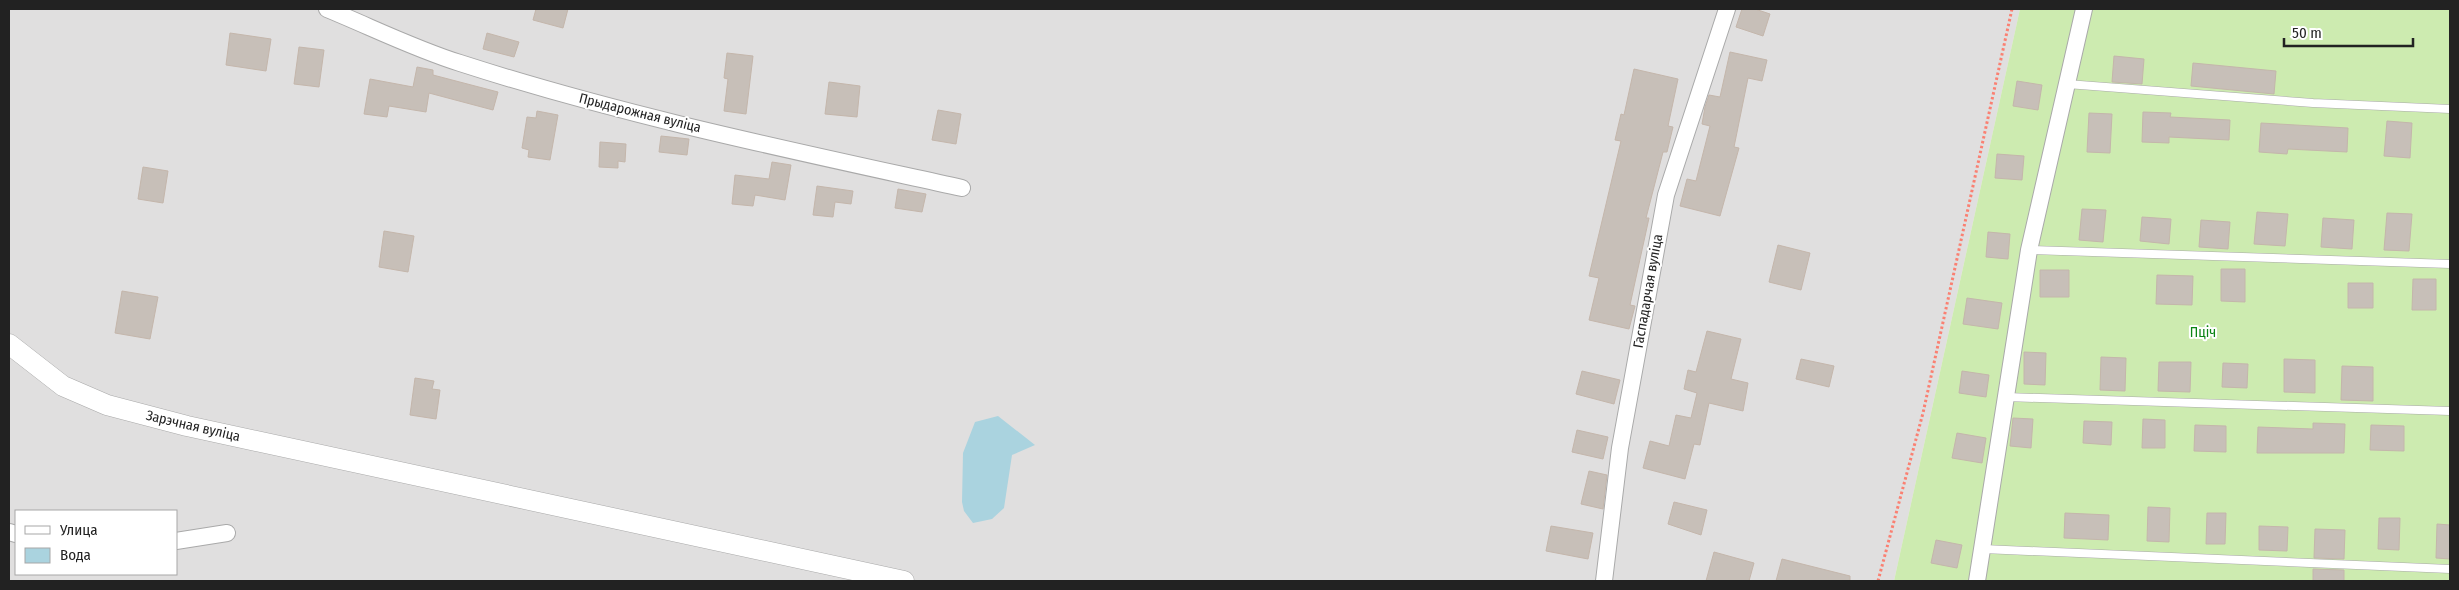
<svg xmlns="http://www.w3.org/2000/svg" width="2459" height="590" font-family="'Fira Sans Condensed',sans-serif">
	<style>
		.residential { fill: #e0dfdf; fill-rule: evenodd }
		.grass { fill: #cdebb0 }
		.water { fill: #aad3df }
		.building { fill: #c7bfb8; stroke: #c4b6ab }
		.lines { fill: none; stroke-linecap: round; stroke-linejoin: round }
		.service-casing { stroke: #a9a9a9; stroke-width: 9 }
		.minor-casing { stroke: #a9a9a9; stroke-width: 18 }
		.tertiary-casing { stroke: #a9a9a9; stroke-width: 21 }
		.path { stroke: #fa8072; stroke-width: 3; stroke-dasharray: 2.5 2.5; stroke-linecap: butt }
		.service { stroke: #fff; stroke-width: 8 }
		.minor { stroke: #fff; stroke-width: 16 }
		.tertiary { stroke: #fff; stroke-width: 20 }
		.labels { text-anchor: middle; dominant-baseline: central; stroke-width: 4; stroke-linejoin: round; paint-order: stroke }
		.street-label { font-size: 14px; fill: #222; stroke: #fff }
		.park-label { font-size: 14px; fill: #0c8416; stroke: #fff }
	</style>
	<rect width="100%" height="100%" fill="#f2efe9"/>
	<path class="residential" d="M9,9h2011l-126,572h-1885zM16,511h160v63h-160z"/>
	<path class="grass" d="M2020,9h430v572h-556z"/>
	<path class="water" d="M998,416l37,29 -23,10 -8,53 -12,11 -19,4 -9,-12 -2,-9 1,-49 12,-31z"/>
	<path class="building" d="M536,9h32l-5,19 -30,-8z
		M1742,9h13l15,5 -7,22 -27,-9z
		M230,33l41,6 -5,32 -40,-6z
		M487,33l32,9 -5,15 -31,-8z
		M299,47l25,3 -5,37 -25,-3z
		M1730,52l37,8 -5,21 -14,-3 -14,69 5,1 -19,68 -40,-10 7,-27 9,2 14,-55 -8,-2 3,-17 4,-12 11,2z
		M727,53l26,3 -7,58 -22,-3 4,-32 -4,-1z
		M2114,56l30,3 -2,25 -30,-2z
		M2193,63l83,8 -2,23 -83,-8z
		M417,67l16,3v5l65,17 -5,18 -64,-17 -3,19 -37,-6 -2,11 -23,-3 6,-35 43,8z
		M1634,69l44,10 -10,47 5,1 -6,25h-4l-17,66h3l-19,87 5,1 -6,23 -40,-9 10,-42 -10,-2 32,-135 -6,-1 6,-26 3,1z
		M2017,81l25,4 -4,25 -25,-4z
		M829,82l31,4 -3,31 -32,-3z
		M938,110l23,4 -5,30 -24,-4z
		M537,111l21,4 -8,45 -22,-3 1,-7 -7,-2 5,-31 9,1z
		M2143,112l28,1 -1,4 60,3 -1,20 -60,-3v6l-27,-1z
		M2089,113l23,1 -2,39 -23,-1z
		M2387,121l25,2 -2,35 -26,-2z
		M2261,123l87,5 -1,24 -59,-3 -1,5 -28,-2z
		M661,136l28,3 -2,16 -28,-3z
		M600,142l26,2 -1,18 -7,-1v7l-19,-1z
		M1997,154l27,2 -2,24 -27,-2z
		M772,162l19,3 -6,35 -30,-5 -2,11 -21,-2 3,-29 34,4z
		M143,167l25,4 -5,32 -25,-4z
		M817,186l36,5 -2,13 -16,-2 -2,15 -20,-2z
		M898,189l28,5 -4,18 -27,-4z
		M2082,209l24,1 -3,32 -24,-2z
		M2257,212l31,2 -3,32 -31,-2z
		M2387,213l25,1 -3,37 -25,-1z
		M2142,217l29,2 -2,25 -29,-3z
		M2323,218l31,2 -2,29 -31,-2z
		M2201,220l29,2 -2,27 -29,-2z
		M384,231l30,5 -6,36 -29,-5z
		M1988,232l22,2 -2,25 -22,-2z
		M1778,245l32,8 -9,37 -32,-8z
		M2221,269h24v33l-24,-1z
		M2040,270h29v27h-29z
		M2157,275l36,1 -1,29 -36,-1z
		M2413,279h23v31h-24z
		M2348,283h25v25h-25z
		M122,291l36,6 -8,42 -35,-6z
		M1967,298l35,5 -4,26 -35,-5z
		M1707,331l34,8 -10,40 17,4 -5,28 -34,-8 -9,42 -6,-1 -9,35 -42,-11 7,-27 19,5 7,-31 15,3 6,-25 -13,-4 4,-19 8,2z
		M2024,352l22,1 -1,32 -21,-1z
		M2101,357l25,1 -1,33 -25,-1z
		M1801,359l33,7 -5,21 -33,-8z
		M2284,359l31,1v33l-31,-1z
		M2159,362h32l-1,30 -32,-1z
		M2223,363l25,1 -1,24 -25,-1z
		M2342,366l31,1v34l-32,-1z
		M1582,371l38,9 -6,24 -38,-10z
		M1962,371l27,4 -3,22 -27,-4z
		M415,378l19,3 -2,8 8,1 -4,29 -26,-4z
		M2013,418l20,1 -2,29 -21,-2z
		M2143,419l22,1v28h-23z
		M2084,421l28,1 -1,23 -28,-2z
		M2313,423l32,1 -1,29h-87l1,-26 55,2z
		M2195,425l31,1v26l-32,-1z
		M2371,425l33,1v25l-34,-1z
		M1577,430l31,7 -5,22 -31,-7z
		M1957,433l29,5 -4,25 -30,-5z
		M1589,471l18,4 -4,34 -22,-5z
		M1674,502l33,8 -6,25 -33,-11z
		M2148,507l22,1 -1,34 -22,-1z
		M2065,513l44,2 -1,25 -44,-2z
		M2207,513h19l-1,31h-19z
		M2379,518h21l-1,32 -21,-1z
		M2437,524l13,1v34l-14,-1z
		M1551,526l42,7 -5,26 -42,-8z
		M2259,526l29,1 -1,24 -28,-1z
		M2315,529l30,1 -1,29 -30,-1z
		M1936,540l26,5 -5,23 -26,-5z
		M1714,552l40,11 -5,18h-43z
		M1782,559l68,17v5h-74z
		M2313,569l31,1v11h-31z"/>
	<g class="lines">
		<g class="service-casing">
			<path id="service" d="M2067,84l246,19 137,6
				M2029,250l421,14
				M2006,397l444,14
				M1983,549l467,20"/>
		</g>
		<g class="minor-casing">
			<path id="minor" d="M327,9c44,18 88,40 133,54 164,53 334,88 502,125
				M9,532l7,2
				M176,541l51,-8
				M1604,581l16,-133 46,-253 61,-186
				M1977,581l52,-331 55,-241"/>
		</g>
		<g class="tertiary-casing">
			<path id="tertiary" d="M9,344l54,42 44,19 80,21 717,155"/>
		</g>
		<path class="path" d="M1878,581l45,-168 89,-404"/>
		<use href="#service" class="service"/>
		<use href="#minor" class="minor"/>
		<use href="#tertiary" class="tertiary"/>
	</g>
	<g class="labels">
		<g class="street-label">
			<text transform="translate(640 113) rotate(14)">Прыдарожная вуліца</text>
			<text transform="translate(1648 291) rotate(-80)">Гаспадарчая вуліца</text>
			<text transform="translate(193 426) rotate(13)">Зарэчная вуліца</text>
		</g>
		<g class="park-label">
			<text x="2203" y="332">Пціч</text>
		</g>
	</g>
	<rect width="2459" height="590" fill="none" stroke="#222222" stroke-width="20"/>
	<rect x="15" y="510" width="162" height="65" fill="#ffffff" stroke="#a7a7a7"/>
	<rect x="25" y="526" width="25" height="8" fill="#ffffff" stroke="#a7a7a7"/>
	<text x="60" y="535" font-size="15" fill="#222222">Улица</text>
	<rect x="25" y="548" width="25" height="15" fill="#aad3df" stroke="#a7a7a7"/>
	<text x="60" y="560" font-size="15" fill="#222222">Вода</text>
	<path d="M2284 38v8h129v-8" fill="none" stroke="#222222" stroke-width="2.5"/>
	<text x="2292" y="38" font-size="15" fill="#222222" stroke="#ffffff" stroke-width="4" paint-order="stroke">50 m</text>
</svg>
